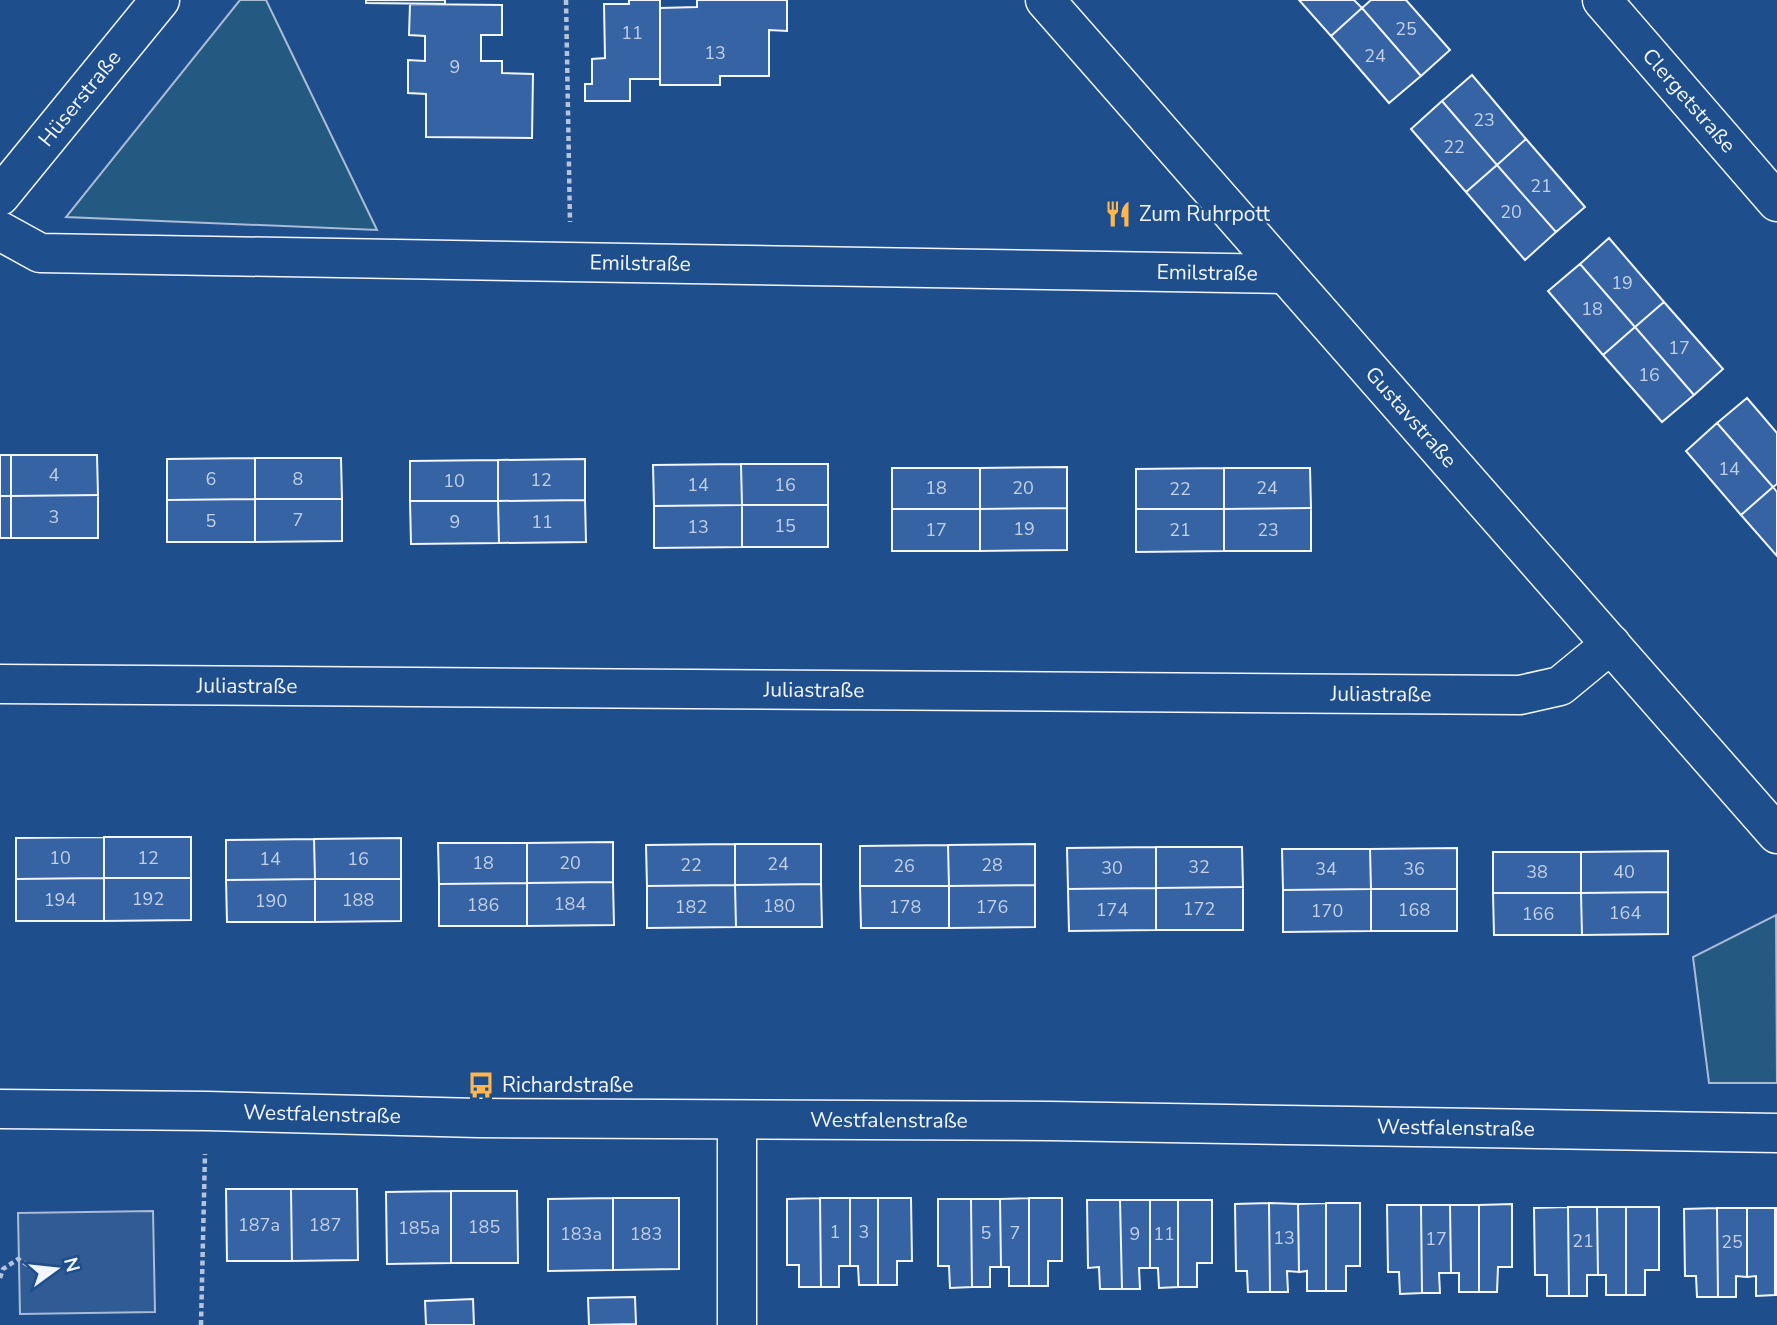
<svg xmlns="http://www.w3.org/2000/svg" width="1777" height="1325" font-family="'Nunito Sans',sans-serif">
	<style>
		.green { fill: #245a82; stroke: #a8bbd7; stroke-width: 2 }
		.parking { fill: #305b95; stroke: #a8bbd7; stroke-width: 2 }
		.building { fill: #3563a3; stroke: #f2f6ff; stroke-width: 2 }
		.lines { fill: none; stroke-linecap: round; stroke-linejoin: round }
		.minor-casing { stroke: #f2f6ff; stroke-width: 41 }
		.path { stroke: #b3c4dc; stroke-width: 4.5; stroke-dasharray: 5 3.5; stroke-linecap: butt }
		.minor { stroke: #1f4e8c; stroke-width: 38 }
		.labels { text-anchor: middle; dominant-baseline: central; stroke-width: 5; stroke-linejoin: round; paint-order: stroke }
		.number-label { font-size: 18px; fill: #c3d1e8 }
		.street-label { font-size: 21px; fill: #f2f6ff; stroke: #1f4e8c }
		.poi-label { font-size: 21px; fill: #f2f6ff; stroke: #1f4e8c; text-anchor: start }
	</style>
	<rect width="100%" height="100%" fill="#1f4e8c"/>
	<path class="green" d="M240,0h26l111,230 -311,-13z
		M1776,915l1,168h-68l-16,-126z"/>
	<path class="parking" d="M153,1211l2,101 -135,2 -2,-101z"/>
	<path class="building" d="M366,0h79v4l-79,-1z
		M629,0h31v79h-30v22h-45v-17h7v-25l13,-1 -1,-54h25z
		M697,0h90v31l-18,-1v46h-49v9h-60v-77l37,-1z
		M1299,0h55l8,8 -31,28z
		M1371,0h35l44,50 -29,26 -59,-68z
		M410,4l92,1v30h-21v26h21v12l31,1 -1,64 -106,-1v-43l-18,-1v-33l17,1v-25l-16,-1z
		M1362,8l59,68 -32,27 -58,-67z
		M1472,75l54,64 -29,26 -55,-64z
		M1442,101l55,64 -31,27 -55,-63z
		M1526,139l59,68 -29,25 -59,-67z
		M1497,165l59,67 -31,28 -59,-68z
		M1609,238l55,64 -29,25 -55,-63z
		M1580,264l55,63 -32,28 -55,-64z
		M1664,302l59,67 -29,26 -59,-68z
		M1635,327l59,68 -32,27 -59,-67z
		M1747,398l30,35v51l-4,3 -56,-64z
		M1717,423l56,64 -32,28 -55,-64z
		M0,455h11v41h-11z
		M11,455h86l1,40 -87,1z
		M255,458h86l1,41h-87z
		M255,458v41l-88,1v-41z
		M585,459v41l-87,1v-41z
		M498,460v41h-88v-40z
		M741,464h87v41h-86z
		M741,464l1,41 -88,1 -1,-41z
		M1067,467v41l-87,1v-41z
		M892,468h88v41h-88z
		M1224,468h86l1,40 -87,1z
		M1224,468v41h-88v-40z
		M1773,487l4,5v64l-36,-41z
		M98,495v43h-87v-42z
		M0,496h11v42h-11z
		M255,499v43h-88v-42z
		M255,499h87v42l-87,1z
		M585,500l1,42 -87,1 -1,-42z
		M410,501h88l1,42 -88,1z
		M742,505v42l-88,1v-42z
		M742,505h86v42h-86z
		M1067,508v42l-87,1v-42z
		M1311,508v43h-87v-42z
		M892,509h88v42h-88z
		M1136,509h88v42l-88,1z
		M104,837h87v41h-87z
		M104,837v41l-88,1v-41z
		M401,838v41h-86l-1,-40z
		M314,839l1,40 -89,1v-40z
		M613,842v40l-86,1v-40z
		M438,843h89v40l-88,1z
		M735,844h86v40l-86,1z
		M735,844v41l-88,1 -1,-41z
		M1035,844v41l-86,1 -1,-41z
		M948,845l1,41h-89v-40z
		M1156,847h86l1,40 -87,1z
		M1156,847v41l-88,1 -1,-41z
		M1457,848v41h-86l-1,-40z
		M1282,849h88l1,40 -88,1z
		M1668,851v41l-87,1v-41z
		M1493,852h88v41h-88z
		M104,878v43h-88v-42z
		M104,878h87v42l-87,1z
		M315,879h86v42l-86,1z
		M315,879v43h-88l-1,-42z
		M613,882l1,43 -87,1v-43z
		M527,883v43h-88v-42z
		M821,884l1,43h-86l-1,-42z
		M735,885l1,42 -89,1v-42z
		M1035,885v42l-86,1v-42z
		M860,886h89v42h-88z
		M1243,887v43h-87v-42z
		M1156,888v42l-87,1 -1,-42z
		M1371,889h86v42h-86z
		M1371,889v42l-88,1v-42z
		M1668,892v42l-86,1 -1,-42z
		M1493,893h88l1,42h-88z
		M226,1189h65l1,72h-65z
		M291,1189h66l1,71 -66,1z
		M451,1191h66l1,72h-67z
		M451,1191v72l-64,1 -1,-72z
		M613,1198v72l-65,1v-72z
		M613,1198h66v71l-66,1z
		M820,1198l1,89h-22v-22h-12v-66z
		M820,1198h30v68h-11v21h-18z
		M850,1198h28v87h-19l-1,-19h-8z
		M878,1198h33l1,63h-15v24h-19z
		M1029,1198h33v63h-14v25h-19z
		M1029,1198v88h-20v-19h-8l-1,-68z
		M938,1199h33l1,88 -22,1 -1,-22h-11z
		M971,1199h29l1,68h-11v20h-18z
		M1087,1200h33l2,89h-22l-1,-22 -11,1z
		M1120,1200h30v68h-11l1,21h-18z
		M1150,1200h28v87l-19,1 -1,-20h-8z
		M1178,1200h34v63h-15v24h-19z
		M1269,1203l29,1 1,68 -12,-1 1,21h-18z
		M1269,1203l1,89h-22l-1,-21h-11l-1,-67z
		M1326,1203v88h-19v-20l-8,1 -1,-68z
		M1326,1203h34v63h-14v25h-20z
		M1512,1204v63h-14l-1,25h-18v-87z
		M1387,1205h34l1,88 -22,1 -1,-22h-11z
		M1421,1205h29l1,68h-12l1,20h-18z
		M1450,1205h29v87h-20v-19h-8z
		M1568,1207l1,89h-22v-21h-12l-1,-67z
		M1568,1207h29l1,68h-11v21h-18z
		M1597,1207h29v88h-20v-20h-8z
		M1626,1207h33v63h-14v25h-19z
		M1717,1208h30v69l-11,-1v21h-18z
		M1717,1208l1,89h-21l-1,-21h-11l-1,-67z
		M1747,1208h28v87l-19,1v-20l-9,1z
		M1775,1208h2v87h-2z
		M635,1297l1,27 -47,1 -1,-27z
		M473,1299l1,26h-48l-1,-24z"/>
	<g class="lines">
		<g class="minor-casing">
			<g id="minor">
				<path id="s1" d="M1045,0l732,834"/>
				<path id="s2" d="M1602,0l175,202"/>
				<path id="s3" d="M0,196l160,-196"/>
				<path id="s4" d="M0,231l40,22 1245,21"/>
				<path id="s5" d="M0,684l1520,11 40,-9 51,-42"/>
				<path id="s6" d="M0,1109l207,2 271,7 572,3 727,12"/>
				<path d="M737,1325v-204"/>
			</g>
		</g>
		<path class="path" d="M566,0l4,222
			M0,1278l3,-9 15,-10 16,10
			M201,1325l4,-171"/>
		<use href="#minor" class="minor"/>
	</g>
	<defs>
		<g id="restaurant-bare" transform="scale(2.1)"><path d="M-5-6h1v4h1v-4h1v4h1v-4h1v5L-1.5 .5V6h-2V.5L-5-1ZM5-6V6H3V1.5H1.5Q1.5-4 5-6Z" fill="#ffb74d" stroke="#1f4e8c" stroke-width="2.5" paint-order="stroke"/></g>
		<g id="bus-bare" transform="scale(2.1)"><path d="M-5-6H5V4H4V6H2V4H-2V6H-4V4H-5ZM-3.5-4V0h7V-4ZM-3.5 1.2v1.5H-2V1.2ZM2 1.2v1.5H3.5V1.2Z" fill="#ffb74d" stroke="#1f4e8c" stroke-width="2.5" paint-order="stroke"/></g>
	</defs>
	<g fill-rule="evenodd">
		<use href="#restaurant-bare" x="1118" y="214"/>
		<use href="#bus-bare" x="481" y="1085"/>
	</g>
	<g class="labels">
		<g class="number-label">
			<text x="1406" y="29">25</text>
			<text x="632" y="33">11</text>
			<text x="715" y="53">13</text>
			<text x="1375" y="56">24</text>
			<text x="455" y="67">9</text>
			<text x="1484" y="120">23</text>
			<text x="1454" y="147">22</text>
			<text x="1541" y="186">21</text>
			<text x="1511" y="212">20</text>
			<text x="1622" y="283">19</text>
			<text x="1592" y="309">18</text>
			<text x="1679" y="348">17</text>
			<text x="1649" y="375">16</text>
			<text x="1729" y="469">14</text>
			<text x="54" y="475">4</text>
			<text x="211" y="479">6</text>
			<text x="298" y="479">8</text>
			<text x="541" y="480">12</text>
			<text x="454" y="481">10</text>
			<text x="698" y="485">14</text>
			<text x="785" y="485">16</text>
			<text x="936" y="488">18</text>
			<text x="1023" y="488">20</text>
			<text x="1267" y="488">24</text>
			<text x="1180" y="489">22</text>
			<text x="54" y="517">3</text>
			<text x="298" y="520">7</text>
			<text x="211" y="521">5</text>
			<text x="455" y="522">9</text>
			<text x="542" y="522">11</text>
			<text x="785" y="526">15</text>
			<text x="698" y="527">13</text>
			<text x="1024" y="529">19</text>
			<text x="936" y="530">17</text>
			<text x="1180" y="530">21</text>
			<text x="1268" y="530">23</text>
			<text x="60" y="858">10</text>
			<text x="148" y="858">12</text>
			<text x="270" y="859">14</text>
			<text x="358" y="859">16</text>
			<text x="483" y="863">18</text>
			<text x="570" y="863">20</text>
			<text x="778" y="864">24</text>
			<text x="691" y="865">22</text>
			<text x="992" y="865">28</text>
			<text x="904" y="866">26</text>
			<text x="1199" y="867">32</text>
			<text x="1112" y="868">30</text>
			<text x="1326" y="869">34</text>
			<text x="1414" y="869">36</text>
			<text x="1537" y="872">38</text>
			<text x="1624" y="872">40</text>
			<text x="148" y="899">192</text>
			<text x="60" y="900">194</text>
			<text x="358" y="900">188</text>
			<text x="271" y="901">190</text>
			<text x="570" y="904">184</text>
			<text x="483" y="905">186</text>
			<text x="779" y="906">180</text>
			<text x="691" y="907">182</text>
			<text x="905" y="907">178</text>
			<text x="992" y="907">176</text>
			<text x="1199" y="909">172</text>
			<text x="1112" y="910">174</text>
			<text x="1414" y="910">168</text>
			<text x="1327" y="911">170</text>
			<text x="1625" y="913">164</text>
			<text x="1538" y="914">166</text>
			<text x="259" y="1225">187a</text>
			<text x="325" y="1225">187</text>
			<text x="484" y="1227">185</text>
			<text x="419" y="1228">185a</text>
			<text x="835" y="1232">1</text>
			<text x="864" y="1232">3</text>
			<text x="986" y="1233">5</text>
			<text x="1015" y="1233">7</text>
			<text x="581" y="1234">183a</text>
			<text x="646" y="1234">183</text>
			<text x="1135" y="1234">9</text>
			<text x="1164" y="1234">11</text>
			<text x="1284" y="1238">13</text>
			<text x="1436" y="1239">17</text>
			<text x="1583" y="1241">21</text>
			<text x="1732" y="1242">25</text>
		</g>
		<g class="street-label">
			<text stroke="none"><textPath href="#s3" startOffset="126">Hüserstraße</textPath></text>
			<text stroke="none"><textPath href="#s2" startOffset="133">Clergetstraße</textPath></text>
			<text stroke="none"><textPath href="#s4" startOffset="646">Emilstraße</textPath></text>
			<text stroke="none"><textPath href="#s4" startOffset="1213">Emilstraße</textPath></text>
			<text stroke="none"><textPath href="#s1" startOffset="555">Gustavstraße</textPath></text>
			<text stroke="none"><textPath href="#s5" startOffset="247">Juliastraße</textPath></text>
			<text stroke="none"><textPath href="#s5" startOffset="814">Juliastraße</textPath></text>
			<text stroke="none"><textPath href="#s5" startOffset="1381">Juliastraße</textPath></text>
			<text stroke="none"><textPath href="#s6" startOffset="322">Westfalenstraße</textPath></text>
			<text stroke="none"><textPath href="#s6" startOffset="889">Westfalenstraße</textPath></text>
			<text stroke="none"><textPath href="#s6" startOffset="1456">Westfalenstraße</textPath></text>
		</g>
		<g class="poi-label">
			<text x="1139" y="214">Zum Ruhrpott</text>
			<text x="502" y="1085">Richardstraße</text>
		</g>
	</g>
	<g transform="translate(56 1269) rotate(75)" stroke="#1f4e8c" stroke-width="5" paint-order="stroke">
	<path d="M0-5L12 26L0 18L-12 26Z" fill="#f2f6ff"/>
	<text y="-10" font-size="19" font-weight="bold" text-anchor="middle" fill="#f2f6ff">N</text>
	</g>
</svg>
